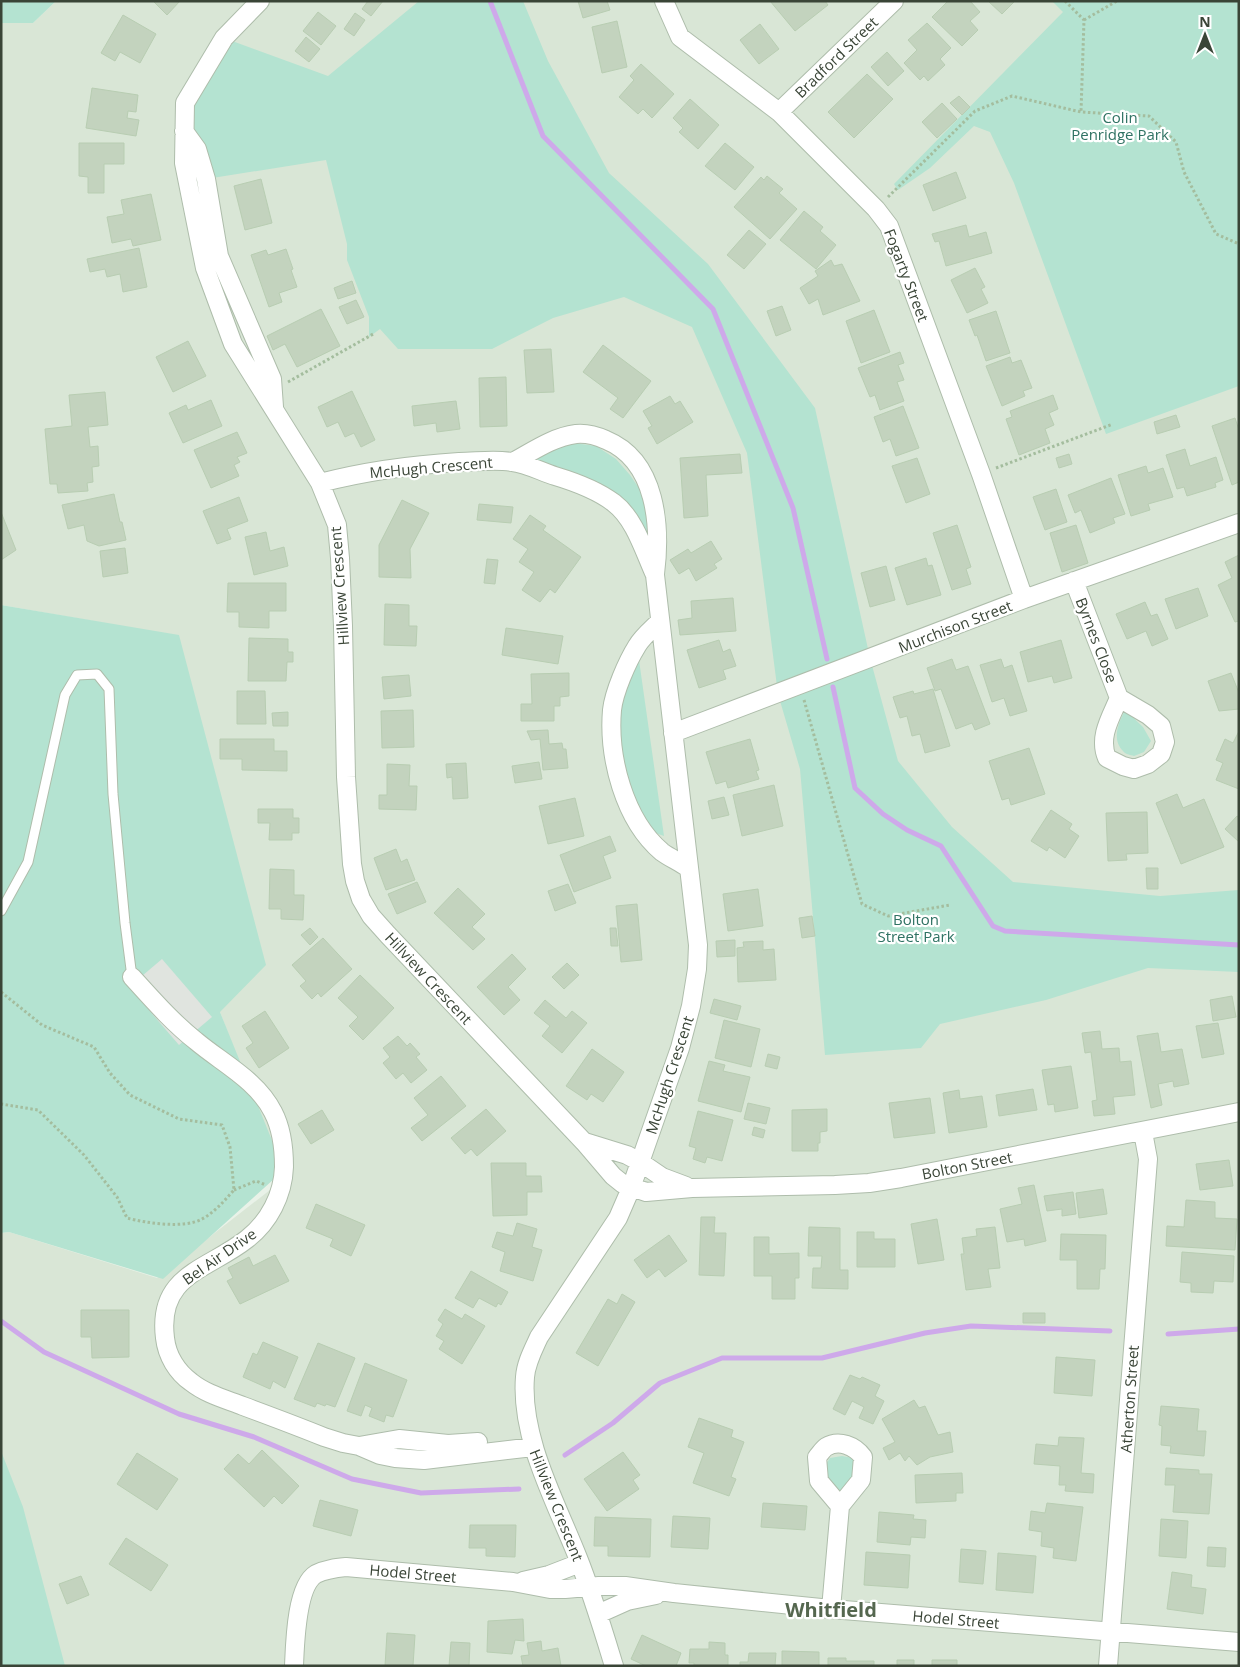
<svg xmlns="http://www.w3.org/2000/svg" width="1240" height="1667" font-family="'Open Sans',sans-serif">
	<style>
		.residential { fill: #d9e6d6 }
		.green { fill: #b4e3d1 }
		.parking { fill: #e0e4df }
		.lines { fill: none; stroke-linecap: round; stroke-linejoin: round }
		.stream { stroke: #cea9ea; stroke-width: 5 }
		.building { fill: #c3d3be; stroke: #b8cdb2 }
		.lane-casing { stroke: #aebdab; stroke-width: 11 }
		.street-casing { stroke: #aebdab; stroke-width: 20 }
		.path { stroke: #a4bd9e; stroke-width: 3; stroke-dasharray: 2.5 2.5; stroke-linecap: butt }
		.lane { stroke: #fff; stroke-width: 9 }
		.street { stroke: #fff; stroke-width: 18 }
		.labels { text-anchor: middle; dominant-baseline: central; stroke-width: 4.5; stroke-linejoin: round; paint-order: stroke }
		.street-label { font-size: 15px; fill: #3a4537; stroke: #fff }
		.park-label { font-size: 15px; fill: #2f7263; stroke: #fff }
		.district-label { font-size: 20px; font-weight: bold; fill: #55674f; stroke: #fff }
	</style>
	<rect width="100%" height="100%" fill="#e9f2e8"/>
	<path class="residential" d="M56,1h1183v1665h-1180l-58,-181v-252l8,-1 148,46 127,-99 -64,-167 -41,-376 -178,-31v-582h32z"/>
	<path class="green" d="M1,1h55l-23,22h-32z
		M419,1h104l25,60 61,112 99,91 107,144 55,250 28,103 54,66 61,55 147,14 79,-6v82l-91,-4 -102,32 -106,24 -19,24 -96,7 -25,-286 -22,-75 -31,-241 -55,-126 -68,-30 -71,21 -61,31h-94l-18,-20 -11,8v-20l-22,-57v-16l-21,-84 -120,19 -21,-76 39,-65 104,38z
		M1052,1h187v385l-133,48 -92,-251 -24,-51 -16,-6 -44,42 -32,22 -4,-6 169,-172z
		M566,442l30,4 20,13 14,16 15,22 5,57 -9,-29 -104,-62 1,-7z
		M1,605l178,30 87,330 -46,47 64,158 -121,109 -154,-47 -8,1z
		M638,653l26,183 -17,-6 -20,-35 -12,-62 15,-68z
		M1125,710l18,17 8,14 -7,11 -10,4c-4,-1 -9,-2 -11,-5 -12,-12 -4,-29 2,-41z
		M1,1451l22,56 42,159h-64z
		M842,1456l11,2 5,11 -19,27 -7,-6 -8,-23 6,-9z"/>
	<path class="parking" d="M162,959l50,58 -33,28 -50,-58z"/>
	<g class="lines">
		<path class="stream" d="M490,1l53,135 170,173 80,199 34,151
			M833,687l22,101 28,26 24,16 34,16 52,80 12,5 234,14
			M1,1321l43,31 135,62 75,23 98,42 69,14 98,-4
			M1168,1334l71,-5
			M565,1455l48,-32 47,-40 62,-25h100l103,-25 46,-7 139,5"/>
	</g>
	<path class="building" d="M153,1h27l-13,14z
		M368,1h15l-12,15 -9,-7z
		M578,1h29l3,9 -27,8z
		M770,1h55l3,4 -33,26z
		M948,1h22l10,11 -10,9 8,9 -16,16 -30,-29z
		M988,1h27l-13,13z
		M318,12l18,14 -15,19 -18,-14z
		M355,13l10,7 -11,16 -10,-7z
		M123,15l33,19 -16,29 -20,-11 -5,9 -14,-8z
		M617,21l10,46 -25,6 -10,-46z
		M927,23l24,25 -11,11 5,6 -17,16 -4,-5 -4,4 -16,-17 13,-13 -9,-10z
		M760,24l19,25 -20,15 -19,-24z
		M306,37l14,12 -11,13 -14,-11z
		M887,52l17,19 -16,15 -17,-19z
		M641,64l33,30 -22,24 -9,-9 -5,5 -19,-17 15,-17 -4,-4z
		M867,74l26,25 -39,39 -26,-26z
		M92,88l46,7 -2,17 -8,-1 -1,7 12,2 -3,16 -50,-8z
		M959,96l11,11 -8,8 -12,-12z
		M690,99l29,26 -21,24 -19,-17 4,-4 -10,-10z
		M942,103l15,16 -20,19 -15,-16z
		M79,143h45v21h-20v29h-16v-16l-9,-1z
		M725,143l29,24 -19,23 -30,-24z
		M956,172l10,26 -33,13 -10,-26z
		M767,176l16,13 -4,4 18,16 -27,30 -36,-32 27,-30 3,3z
		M261,179l11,44 -27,7 -11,-44z
		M151,194l10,46 -28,6 -2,-7 -19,4 -5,-26 17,-3 -3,-14z
		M804,211l19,16 -3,4 16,14 -20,24 -36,-29z
		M966,225l3,12 17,-5 6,21 -46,13 -7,-25 -4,1 -3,-8z
		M749,230l17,14 -22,25 -17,-14z
		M139,248l8,39 -24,5 -3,-18 -13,3 -2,-8 -15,3 -3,-13z
		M286,249l7,20 -2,1 6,17 -18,6 3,9 -13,5 -18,-52 15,-5 2,5z
		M831,260l3,6 8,-2 18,37 -37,14 -5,-16 -9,5 -9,-16 18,-12 -3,-5z
		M975,268l10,19 -4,2 7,14 -21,10 -16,-33z
		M352,281l4,12 -18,6 -4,-11z
		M356,300l8,17 -17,7 -8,-17z
		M782,306l9,24 -15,6 -9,-25z
		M321,309l19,37 -43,21 -12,-23 -12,6 -6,-14z
		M874,310l16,42 -29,11 -15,-42z
		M996,311l14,42 -24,8 -9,-26 -2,1 -6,-16z
		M188,341l18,35 -33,16 -17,-35z
		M603,345l48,36 -28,37 -13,-9 8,-11 -35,-26z
		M551,349l3,43 -27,1 -3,-43z
		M900,352l4,11 -6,2 6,15 -7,2 7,19 -24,9 -5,-15 -5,2 -12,-29z
		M1010,357l2,6 9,-3 11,28 -9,3 2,5 -23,10 -16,-40z
		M506,377l1,49 -27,1 -1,-49z
		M352,391l23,49 -14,7 -7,-14 -9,4 -7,-15 -11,5 -9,-20z
		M105,392l3,33 -20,2 2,20 8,-1 1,20 -7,1 1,15 -6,1 1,8 -30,2 -1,-9h-7l-5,-55 27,-3 -3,-31z
		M1053,395l5,14 -9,4 5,12 -9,4 5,14 -31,12 -13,-36 6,-2 -2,-6z
		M670,396l5,8 5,-3 13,21 -36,22 -9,-16 4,-2 -9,-15z
		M211,400l11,26 -39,17 -14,-30 17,-8 2,5z
		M456,401l4,28 -23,3 -1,-9 -22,3 -2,-20z
		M903,406l16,42 -23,8 -6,-17 -7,3 -9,-25z
		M1176,415l4,12 -23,7 -3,-12z
		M1235,418l4,12v52l-7,3 -20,-59z
		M237,432l10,21 -10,4 3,5 -6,3 5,11 -28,12 -17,-38z
		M1185,449l5,17 26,-9 7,23 -8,3 1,4 -29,9 -3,-9 -7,2 -11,-34z
		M740,454l2,19 -36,2 2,41 -24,2 -4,-60z
		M1069,454l3,10 -13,4 -3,-10z
		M917,458l13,36 -24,9 -14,-37z
		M1146,466l2,7 15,-5 10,29 -25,7 2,6 -19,6 -13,-41z
		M1111,478l14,36 -12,4 2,5 -25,10 -9,-23 -6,3 -7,-18z
		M1056,489l11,33 -22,8 -12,-33z
		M114,494l6,28h2l4,18 -27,6 -12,-5 -3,-16 -16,4 -6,-24z
		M239,497l9,24 -21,8 4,10 -14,5 -14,-33z
		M402,500l27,13 -19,36 1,29 -32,-1v-32z
		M479,504l34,3 -2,16 -34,-3z
		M1,512l15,38 -15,10z
		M530,515l16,11 -3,4 38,27 -26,36 -5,-4 -10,13 -18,-12 12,-18 -15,-10 9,-13 -15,-10z
		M957,525l14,42 -5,2 5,15 -19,6 -19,-57z
		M1076,525l12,38 -26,9 -12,-39z
		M266,532l4,19 14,-4 4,19 -34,9 -9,-38z
		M711,541l11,18 -8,5 3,4 -21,13 -7,-13 -10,6 -9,-14 18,-11 3,4z
		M125,548l3,25 -25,4 -3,-26z
		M1239,555v66l-4,1 -17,-37 14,-7 -7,-16z
		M926,558l2,8 4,-1 9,30 -34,10 -12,-37z
		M487,559l11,1 -3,24 -11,-1z
		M886,566l9,34 -25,7 -9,-34z
		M228,583h58v28h-17v17l-30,-1v-15h-12z
		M1198,588l10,28 -32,13 -11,-30z
		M733,598l3,33 -56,4 -2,-15 14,-2 -1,-17z
		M1145,602l6,14 6,-2 11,25 -16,7 -6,-15 -19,8 -11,-25z
		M385,604l24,1v21h8l-1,20 -32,-1z
		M506,628l57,8 -5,28 -56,-9z
		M249,638l39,1v13h5v10h-6l-1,19h-38z
		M719,640l4,12 7,-3 6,17 -13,4 3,9 -27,9 -12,-38z
		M1061,640l11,38 -18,5 -2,-7 -24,6 -8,-30z
		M952,659l4,11 12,-4 22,58 -15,6 -3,-7 -16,6 -15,-40 -6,2 -8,-23z
		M1001,659l3,9 8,-3 15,46 -17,5 -6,-18 -12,4 -12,-37z
		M569,673v23l-9,1v9h-6v15h-33v-17h11l-1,-30z
		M1231,673l8,20v16l-20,2 -11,-30z
		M409,675l2,21 -27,3 -2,-22z
		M933,689l17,57 -25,7 -5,-19 -8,2 -5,-20 -7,2 -7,-21 20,-6 1,3z
		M237,691h28l1,33h-29z
		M413,710l1,37 -32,1 -1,-37z
		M288,712v14h-15l-1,-13z
		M548,730l1,14 13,-1 1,6h3l2,19 -25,2 -3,-31 -9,1 -4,-9z
		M1239,731v58l-23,-9 7,-17 -7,-3 9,-21 8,4z
		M220,739h54v12h13v20l-45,-1v-11h-22z
		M750,739l9,31 -3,1 3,8 -31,9 -2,-7 -10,3 -10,-32z
		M1029,748l16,46 -34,11 -2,-7 -7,2 -13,-39z
		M539,762l3,17 -27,4 -3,-17z
		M466,763l2,35 -15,1 -1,-22 -5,1 -1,-14z
		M387,764l23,1 -1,21h8l-1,24 -37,-1v-14h8z
		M774,785l9,41 -41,10 -9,-41z
		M1177,794l6,14 21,-9 20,48 -43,17 -25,-61z
		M724,797l5,18 -17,4 -4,-18z
		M575,798l9,38 -36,8 -9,-38z
		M258,809h35v9h6v15h-7v7h-23l1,-17h-12z
		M1051,810l21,14 -3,5 10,7 -14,22 -16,-11 -2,4 -16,-10z
		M1147,812l1,41 -22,1 1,6 -19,1 -2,-48z
		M1237,816l2,1v25l-14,-13z
		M610,836l6,15 -13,5 8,22 -37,14 -14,-37z
		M396,849l5,13 6,-3 8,21 -29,10 -12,-32z
		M1146,868h12v21h-11z
		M270,869l24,1v25h10l-1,25 -22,-1v-10h-12z
		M417,882l9,20 -29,12 -9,-20z
		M568,884l8,19 -21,8 -7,-20z
		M458,888l27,26 -13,13 13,12 -12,11 -39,-37z
		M758,889l5,37 -35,5 -5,-37z
		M637,904l5,56 -21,2 -5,-56z
		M812,916l3,20 -13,2 -3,-20z
		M310,928l8,9 -8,8 -9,-10z
		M610,928h6l2,18h-7z
		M323,938l29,31 -31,28 -3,-4 -6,6 -12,-13 6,-5 -14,-16z
		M735,940v16l-18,1 -1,-16z
		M763,941v9l11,-1 2,31 -38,2 -1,-34 7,-1 -1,-5z
		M512,954l14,15 -18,18 12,13 -16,15 -27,-28z
		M567,963l12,12 -15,14 -12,-12z
		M360,975l34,33 -31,32 -14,-14 9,-9 -20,-19z
		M1232,996l4,21 -23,4 -3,-21z
		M714,999l27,7 -4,14 -27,-7z
		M545,1000l21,18 6,-7 15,12 -25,30 -20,-17 8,-10 -16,-13z
		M265,1011l24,37 -30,20 -13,-20 7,-5 -11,-17z
		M724,1020l36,9 -9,38 -36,-9z
		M1218,1023l6,31 -22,4 -6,-32z
		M1100,1031l2,18 17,-1 1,14 11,-1 4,34 -22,2 2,17 -21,2 -2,-15 5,-1 -6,-48 -6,1 -3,-20z
		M1158,1033l3,19 21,-3 7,35 -15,3 -1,-6 -15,3 4,21 -11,3 -14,-72z
		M398,1036l9,10 3,-3 10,11 -4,3 11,13 -16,13 -8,-10 -7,6 -13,-16 7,-6 -7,-9z
		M592,1049l32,23 -21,30 -12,-8 -4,6 -21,-14z
		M768,1054l12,3 -3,12 -12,-3z
		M709,1061l16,4 -2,6 27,6 -9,35 -43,-11z
		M1071,1066l7,42 -23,4 -1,-8 -6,1 -6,-35z
		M441,1076l25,30 -44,35 -11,-13 17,-13 -14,-17z
		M1033,1089l4,21 -38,6 -3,-21z
		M959,1090l1,9 22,-3 5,31 -38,6 -6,-40z
		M930,1098l5,35 -41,5 -5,-35z
		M748,1103l22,5 -4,16 -22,-5z
		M486,1109l20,22 -29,25 -6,-7 -6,5 -14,-16z
		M827,1109v22l-7,1v11h-2v8h-26v-41z
		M322,1110l12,20 -23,14 -13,-20z
		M698,1111l35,9 -11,41 -15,-4 -2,6 -12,-4 3,-11 -7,-2z
		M754,1127l11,3 -2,8 -11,-3z
		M1229,1160l4,26 -33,4 -4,-26z
		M491,1163h35v13h15l1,16h-15v23l-34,1z
		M1034,1185l12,56 -21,5 -1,-7 -17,3 -7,-33 22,-5 -4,-16z
		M1103,1189l4,25 -28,4 -3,-25z
		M1073,1192l3,22 -14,2v-7l-15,2 -3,-15z
		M1186,1200l29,2v16l22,1 -2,31 -69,-4 1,-20 17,1z
		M316,1204l49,21 -14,31 -21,-10 3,-7 -27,-11z
		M701,1217h14l-1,16h12l-2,43 -25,-1z
		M937,1219l7,41 -26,4 -7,-40z
		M517,1223l20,6 -5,18 10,3 -9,31 -33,-10 5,-19 -13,-5 5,-15 16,4z
		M809,1227l31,1v42h8v19l-36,-1 1,-20h8l1,-12h-14z
		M995,1227l5,41 -12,1 3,18 -25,3 -5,-36h3l-2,-16 15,-2 -1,-7z
		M857,1232h17v7h21v28h-38z
		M1061,1234l45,1 -1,34h-5l-1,20h-22v-29h-17z
		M669,1235l18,26 -22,16 -6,-8 -12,9 -13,-18z
		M754,1237h15v17l30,-1v25h-4v21h-23v-23h-18z
		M1182,1252l52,4 -1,26 -19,-1 -1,12 -22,-1v-9l-11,-1z
		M275,1255l14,26 -49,23 -13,-23 6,-3 -5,-10 21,-11 4,9z
		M471,1271l37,21 -7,13 -3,-2 -2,4 -17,-9 -6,10 -18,-10z
		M622,1294l13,8 -37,64 -22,-13 32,-54 9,5z
		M445,1309l17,10 3,-5 20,12 -23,38 -23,-15 5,-8 -8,-5 7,-12 -5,-4z
		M81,1310h48v47l-37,1 -1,-21h-10z
		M1023,1313h22v10h-22z
		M263,1342l35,15 -13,31 -12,-7 -3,8 -27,-12 10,-24 4,2z
		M318,1343l37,15 -20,49 -9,-3 -1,2 -8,-3 -2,4 -21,-8z
		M1056,1357l39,3 -3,36 -38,-3z
		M365,1363l42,17 -14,37 -7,-2 -2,7 -15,-6 3,-8 -7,-3 -4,11 -14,-5z
		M850,1375l10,4 2,-2 18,8 -5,11 9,5 -11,23 -14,-6 5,-11 -12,-6 -7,14 -12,-6z
		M914,1400l5,8 6,-2 13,29 12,-3 3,20 -23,5 -13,8 -8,-9 -4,5 -5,-8 -11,7 -6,-12 12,-6 -13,-23z
		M1161,1406l38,3 -2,22h9l-2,25 -34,-3 1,-7 -10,-1 1,-19 -3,-1z
		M699,1418l34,12 -2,7 13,5 -13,35 5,2 -7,17 -36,-13 11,-30 -16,-6z
		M1059,1437l25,1 -3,35 13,1 -1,19 -28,-2 1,-6h-7l1,-19 -26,-2 2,-20 22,2z
		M262,1450l37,36 -17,18 -8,-8 -10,11 -40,-38 14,-15 11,10z
		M623,1452l17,23 -7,5 6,9 -32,22 -23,-32z
		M137,1453l41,26 -21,31 -40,-26z
		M1166,1468l33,2v4h13l-3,40 -36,-2 2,-27h-10z
		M962,1473l1,20h-7v8l-40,2 -1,-28z
		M320,1500l38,10 -7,26 -38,-10z
		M763,1503l44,3 -2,24 -44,-3z
		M1047,1503l36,4 -7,54 -23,-3 1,-10 -13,-2 1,-14 -13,-2 2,-19 14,2z
		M879,1512l35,3 -1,4 13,1 -1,18 -14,-1 -1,8 -33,-3z
		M673,1516l37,2 -2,31 -37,-2z
		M595,1517l56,2 -1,38 -42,-1v-10h-14z
		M1161,1519l27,2 -2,37 -27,-2z
		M470,1525h46l-1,32 -29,-1v-8h-17z
		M126,1538l42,27 -17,26 -42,-27z
		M1208,1547l18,1 -1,19 -18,-1z
		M961,1549l25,2 -3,33 -24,-2z
		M866,1552l44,3 -2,33 -44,-3z
		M998,1553l38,3 -3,37 -37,-3z
		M1172,1572l20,3 -1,12 15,2 -3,25 -36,-5z
		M81,1576l8,19 -22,9 -8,-20z
		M523,1619l1,22 -9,-1 -3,14 -25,-2 1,-31z
		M387,1633l28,2 -2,31h-28z
		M642,1635l39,18 -5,13h-30l-15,-7z
		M541,1641l1,10 16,-3 3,18h-38l-2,-10 8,-1 -2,-12z
		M451,1642l19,1 -1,23h-20z
		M709,1642l16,1v12h3v11h-34v-3h-5l1,-14h19z
		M782,1651l37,1v14h-37z
		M749,1653h27l-1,13h-35v-4h8z
		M828,1658h18v3h28v5h-46z
		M897,1660h17v6h-17z
		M932,1660h25v6h-25z"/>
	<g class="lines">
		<g class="lane-casing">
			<path id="lane" d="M1,911l27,-49 37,-167 12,-20 20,-1 12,15 4,105 12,129 7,54"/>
		</g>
		<g class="street-casing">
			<path id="street" d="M260,1l-36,37 -39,65 -1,60 21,105 28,76 87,139 17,42 3,33 3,68 3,151 6,87 3,17 6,18 10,17 17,19 196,207 29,34 10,8 23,8 46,-4 143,-3 34,-2 32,-5 338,-66
				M664,1l16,36 99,75 97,97 13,17 92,248 43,125
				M779,112l115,-111
				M184,131l13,18 9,30 13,77 53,123 2,28
				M513,462c20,-11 40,-25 63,-28 10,-1 21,2 30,6 51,21 55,87 49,134
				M320,483c46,-12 91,-18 139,-21 17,0 35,-3 53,0 13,1 30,10 43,14 20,6 42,14 59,27 21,16 30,48 41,72l43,370 -1,24 -6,37 -11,42 -49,140 -13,30 -79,119c-6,13 -13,26 -14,40 -5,61 31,125 53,181 14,35 25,72 36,108
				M1074,581l45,117 29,17 13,11 4,16 -4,12 -13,10 -14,5 -11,-3 -16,-8c-9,-21 4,-41 12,-60
				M660,621c-8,8 -18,16 -23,25 -10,16 -23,46 -25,64 -4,47 12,110 50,142 8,6 18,10 26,16
				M673,733l351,-134 215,-76
				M132,977c20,22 40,45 64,64 26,22 61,39 77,71 9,17 11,37 11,55 -1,28 -15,55 -37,72 -39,31 -90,35 -82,99 2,18 12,34 26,44 15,12 34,17 52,24 27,10 54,20 81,31l19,6 16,3 21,9 15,3 29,2 109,-13
				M585,1142l42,13 13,7 22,15 24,9
				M359,1446l40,-7 49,5 30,-2
				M523,1581l26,-6 31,-12
				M831,1609l9,-103 -21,-25 -2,-24c3,-3 6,-8 9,-10 13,-8 29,-1 37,10l-2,23 -21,26
				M598,1614l29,-13 29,-6
				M294,1666c1,-22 2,-80 22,-92 10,-5 20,-6 30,-7l167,15 37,7h15l34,-3h26l49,7 157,16 408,33
				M1108,1666l40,-507 -5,-27"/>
		</g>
		<path class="path" d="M1065,1l19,19 -3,92
			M1084,20l33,-19
			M888,197l87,-86 37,-15 69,16 68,4 27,26 8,30 32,62 23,10
			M288,382l87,-49
			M996,468l117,-44
			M804,700l58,204 26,12 62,-11
			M1,992l41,33 52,22 16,26 20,22 49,24 43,6 8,22 4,43c-10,11 -19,22 -32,29 -18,10 -56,4 -75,-1l-10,-21 -33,-42 -46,-45 -37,-6
			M234,1190l22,-9 10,4"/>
		<use href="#lane" class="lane"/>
		<use href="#street" class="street"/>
	</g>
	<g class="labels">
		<g class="street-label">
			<text transform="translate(836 57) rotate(-44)">Bradford Street</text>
			<text transform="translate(907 275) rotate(69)">Fogarty Street</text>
			<text transform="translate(431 467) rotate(-5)">McHugh Crescent</text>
			<text transform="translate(339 586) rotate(-94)">Hillview Crescent</text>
			<text transform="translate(955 626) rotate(-21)">Murchison Street</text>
			<text transform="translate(1097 640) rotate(69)">Byrnes Close</text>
			<text transform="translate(429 978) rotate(47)">Hillview Crescent</text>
			<text transform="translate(669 1075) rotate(-72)">McHugh Crescent</text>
			<text transform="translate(967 1165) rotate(-11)">Bolton Street</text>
			<text transform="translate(219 1256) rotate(-35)">Bel Air Drive</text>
			<text transform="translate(1129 1399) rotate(-86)">Atherton Street</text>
			<text transform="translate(557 1505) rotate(68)">Hillview Crescent</text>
			<text transform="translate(413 1573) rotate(5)">Hodel Street</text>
			<text transform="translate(956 1619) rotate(5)">Hodel Street</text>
		</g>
		<g class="park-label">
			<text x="1120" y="117">Colin<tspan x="1120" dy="17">Penridge Park</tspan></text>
			<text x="916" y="919">Bolton<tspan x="916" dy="17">Street Park</tspan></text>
		</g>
		<g class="district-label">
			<text x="831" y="1609">Whitfield</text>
		</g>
	</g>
	<rect width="1240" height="1667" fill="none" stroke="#3a4537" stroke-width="5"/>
	<g transform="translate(1205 35)" stroke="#ffffff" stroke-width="4" paint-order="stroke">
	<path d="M0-4L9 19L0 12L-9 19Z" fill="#3a4537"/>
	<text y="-8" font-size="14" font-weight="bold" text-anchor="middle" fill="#3a4537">N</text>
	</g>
</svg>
